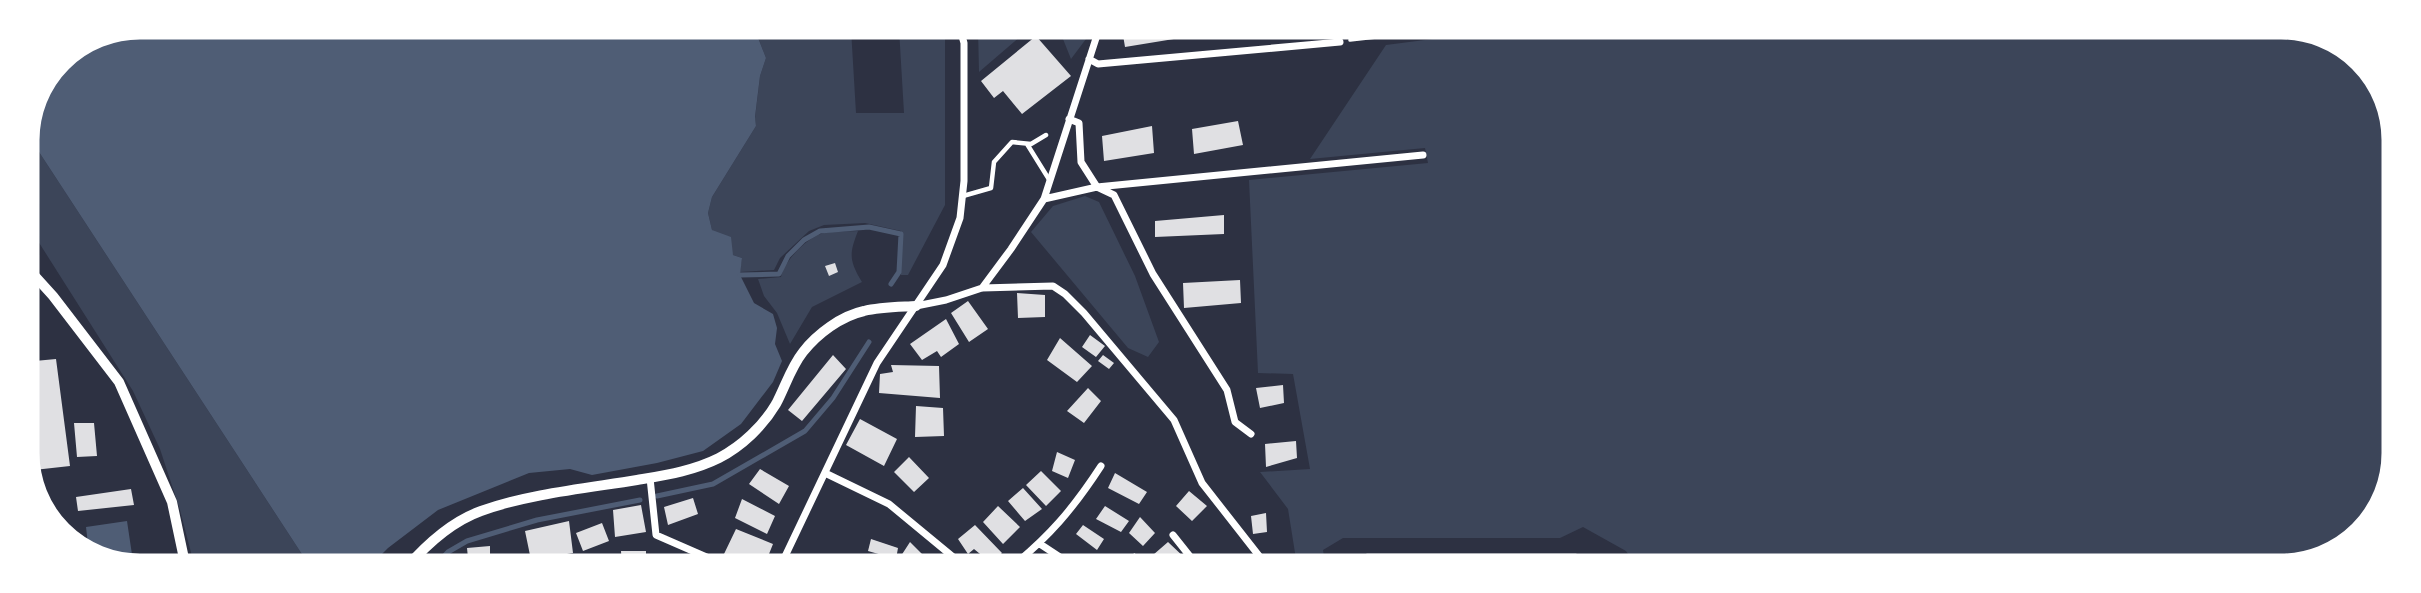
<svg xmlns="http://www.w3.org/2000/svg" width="2421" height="593" font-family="Poppins,sans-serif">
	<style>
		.green { fill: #3c4559 }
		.water { fill: #4f5d75 }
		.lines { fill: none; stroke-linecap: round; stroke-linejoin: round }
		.stream { stroke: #4f5d75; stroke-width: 5 }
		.building { fill: #e0e0e3 }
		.path { stroke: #fff; stroke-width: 3.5 }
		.service { stroke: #fff; stroke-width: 4.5 }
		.minor { stroke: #fff; stroke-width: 7 }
		.tertiary { stroke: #fff; stroke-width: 10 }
		.rim { fill: none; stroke: #fff; stroke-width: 9 }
	</style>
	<rect width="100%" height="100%" fill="#2d3142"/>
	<path class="green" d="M2305,25l59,32 32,59v361l-38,65 -69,28 -651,-1 -12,-18 -43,-24 -23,11h-217l-20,12 3,19h-20l-10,-10 -8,-50 -28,-37 50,-3 -17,-95 -35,-1 -9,-193 179,-17 -3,-15 -115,11 76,-114 139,-18h91l7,4 6,-4z
		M851,29l5,84h48l-5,-84h43l3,8v168l-37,70h-7v-44l-36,-8 -41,2 -15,6 -29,27 -6,12 -34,2 2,-14 -9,-3 -21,-25 -4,-17 4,-16 44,-71 -1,-8 5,-42 6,-18 -11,-28z
		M978,29h51l-50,43z
		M1059,29h30l-3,10 -15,20z
		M24,129l287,439h-116l-15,-58 -20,-61 -27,-58 -109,-172z
		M1085,196l14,6 36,74 24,66 -11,15 -20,-9 -97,-116 22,-26z
		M858,231c-9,23 -9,29 4,51l-50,25 -22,37 -13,-31 -13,-17 -6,-17 23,-2c3,-15 22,-35 37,-42 10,-5 28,-3 40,-4z"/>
	<path class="water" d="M755,30l11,28 -6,18 -5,41 1,9 -44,71 -4,16 4,17 19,7 2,18 9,3 -2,17 14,28 19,11 4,14 -2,16 7,17 -9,21 -32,42 -38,27 -46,12 -65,12 -22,-6 -41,4 -91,37 -50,38 -20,20h-57l-287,-439 33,-72 38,-26z
		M127,521l7,47h-18l-27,-15 -3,-26z"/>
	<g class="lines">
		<path class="stream" d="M740,275l39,-1 9,-18 16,-16 16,-9 49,-4 32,7 -2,38 -8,12
			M657,496l56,-12 92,-53 28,-33 36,-56
			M433,568l15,-16 19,-11 70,-21 103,-20"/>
	</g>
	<path class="building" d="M1184,28l2,9 -61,10 -3,-18z
		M1036,36l35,40 -49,38 -19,-23 -9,7 -13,-17z
		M1238,121l5,24 -49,9 -2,-25z
		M1152,126l2,27 -50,8 -2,-25z
		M1224,215v19l-69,3v-16z
		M835,263l3,9 -9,4 -4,-10z
		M1240,280l1,23 -57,5 -1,-25z
		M1017,293l28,2v22l-27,1z
		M968,301l20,28 -19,13 -18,-29z
		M946,319l13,25 -18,13 -4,-6 -15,9 -12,-16z
		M1090,335l15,11 -9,11 -14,-10z
		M1060,338l32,28 -15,16 -30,-22z
		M833,355l13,14 -44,52 -14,-11z
		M1103,355l11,8 -5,6 -11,-8z
		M56,359l14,107 -45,5 -1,-109z
		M891,365l48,1 1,32 -61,-5 1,-19 13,-2z
		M1283,385l1,18 -24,5 -4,-20z
		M1088,388l13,13 -17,22 -17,-12z
		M916,406l27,2 1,28 -29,1z
		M860,419l37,20 -13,27 -38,-21z
		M74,423h20l3,33 -20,1z
		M1296,441l1,17 -31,9 -1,-23z
		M1057,452l18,8 -7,18 -16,-7z
		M909,457l20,21 -15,14 -20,-20z
		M760,469l29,17 -10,18 -30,-20z
		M1041,471l20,20 -15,15 -20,-21z
		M1115,473l32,19 -8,12 -31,-16z
		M1023,488l19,21 -17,12 -17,-20z
		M131,489l3,16 -56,6 -2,-14z
		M1189,491l18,15 -15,15 -16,-15z
		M693,498l5,16 -30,11 -4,-18z
		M742,499l33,17 -8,18 -32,-16z
		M641,505l5,27 -31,5 -2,-27z
		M998,506l22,21 -17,17 -20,-22z
		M1105,506l24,15 -8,11 -25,-13z
		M1266,513l1,19 -14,2 -2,-18z
		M1140,517l15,16 -12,13 -14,-13z
		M569,521l4,32 -42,7 -6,-29z
		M602,523l7,18 -26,10 -7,-18z
		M975,525l27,28 -11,10 -17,-14 -6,5 -10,-15z
		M1083,525l21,14 -7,11 -21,-16z
		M736,529l37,15 -10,25h-6l-33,-15z
		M871,539l27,9 -2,11 -28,-8z
		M910,542l18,18 -8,8 -21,-9z
		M1168,542l18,17 -11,10h-9l-13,-14z
		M490,546v22h-21l-2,-20z
		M621,551h25v17h-24z
		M1134,553l13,8 9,8h-30z
		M609,555l4,13h-30l-2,-4z
		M865,558l27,11h-31z
		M160,559l1,9h-18l-1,-7z
		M1421,560l2,9h-63v-5z
		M1570,563l1,6h-62v-2z"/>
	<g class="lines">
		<path class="path" d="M1350,40l106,-12"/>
		<path class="service" d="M1027,144l23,37
			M963,196l28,-8 3,-26 18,-20 19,2 15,-9
			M1349,569l-1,-3 19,-10h209"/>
		<path class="minor" d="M1089,59l9,5 242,-22
			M1069,119l10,4 2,39 16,25 17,8 39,79 74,116 8,32 16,12
			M1044,199l53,-12 326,-32
			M982,288l29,-39 33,-50 55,-170
			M916,306l30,-6 36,-12 71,-2 12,8 19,19 90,107 28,63 65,83 16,3
			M825,473l64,31 69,57 16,8
			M650,478l6,57 78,34
			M1173,535l27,34
			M1040,544l38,25
			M779,569l98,-206 66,-98 17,-47 4,-37v-138l-4,-14
			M1009,569c40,-32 64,-60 92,-103"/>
		<path class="tertiary" d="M24,264l29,32 66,86 53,120 14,66
			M406,568c20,-23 47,-47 75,-57 47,-17 107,-23 156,-31 29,-5 56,-9 82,-22 23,-12 44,-32 57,-54 9,-17 15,-37 27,-52 14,-18 38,-36 61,-41 16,-4 35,-4 52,-5"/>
	</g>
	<path d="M0 0H2421V593H0ZM140 35H2281A105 105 0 0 1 2386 140V453A105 105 0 0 1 2281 558H140A105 105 0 0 1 35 453V140A105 105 0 0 1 140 35Z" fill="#fff" fill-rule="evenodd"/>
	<path class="rim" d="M140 35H2281A105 105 0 0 1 2386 140V453A105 105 0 0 1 2281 558H140A105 105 0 0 1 35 453V140A105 105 0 0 1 140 35Z"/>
</svg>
